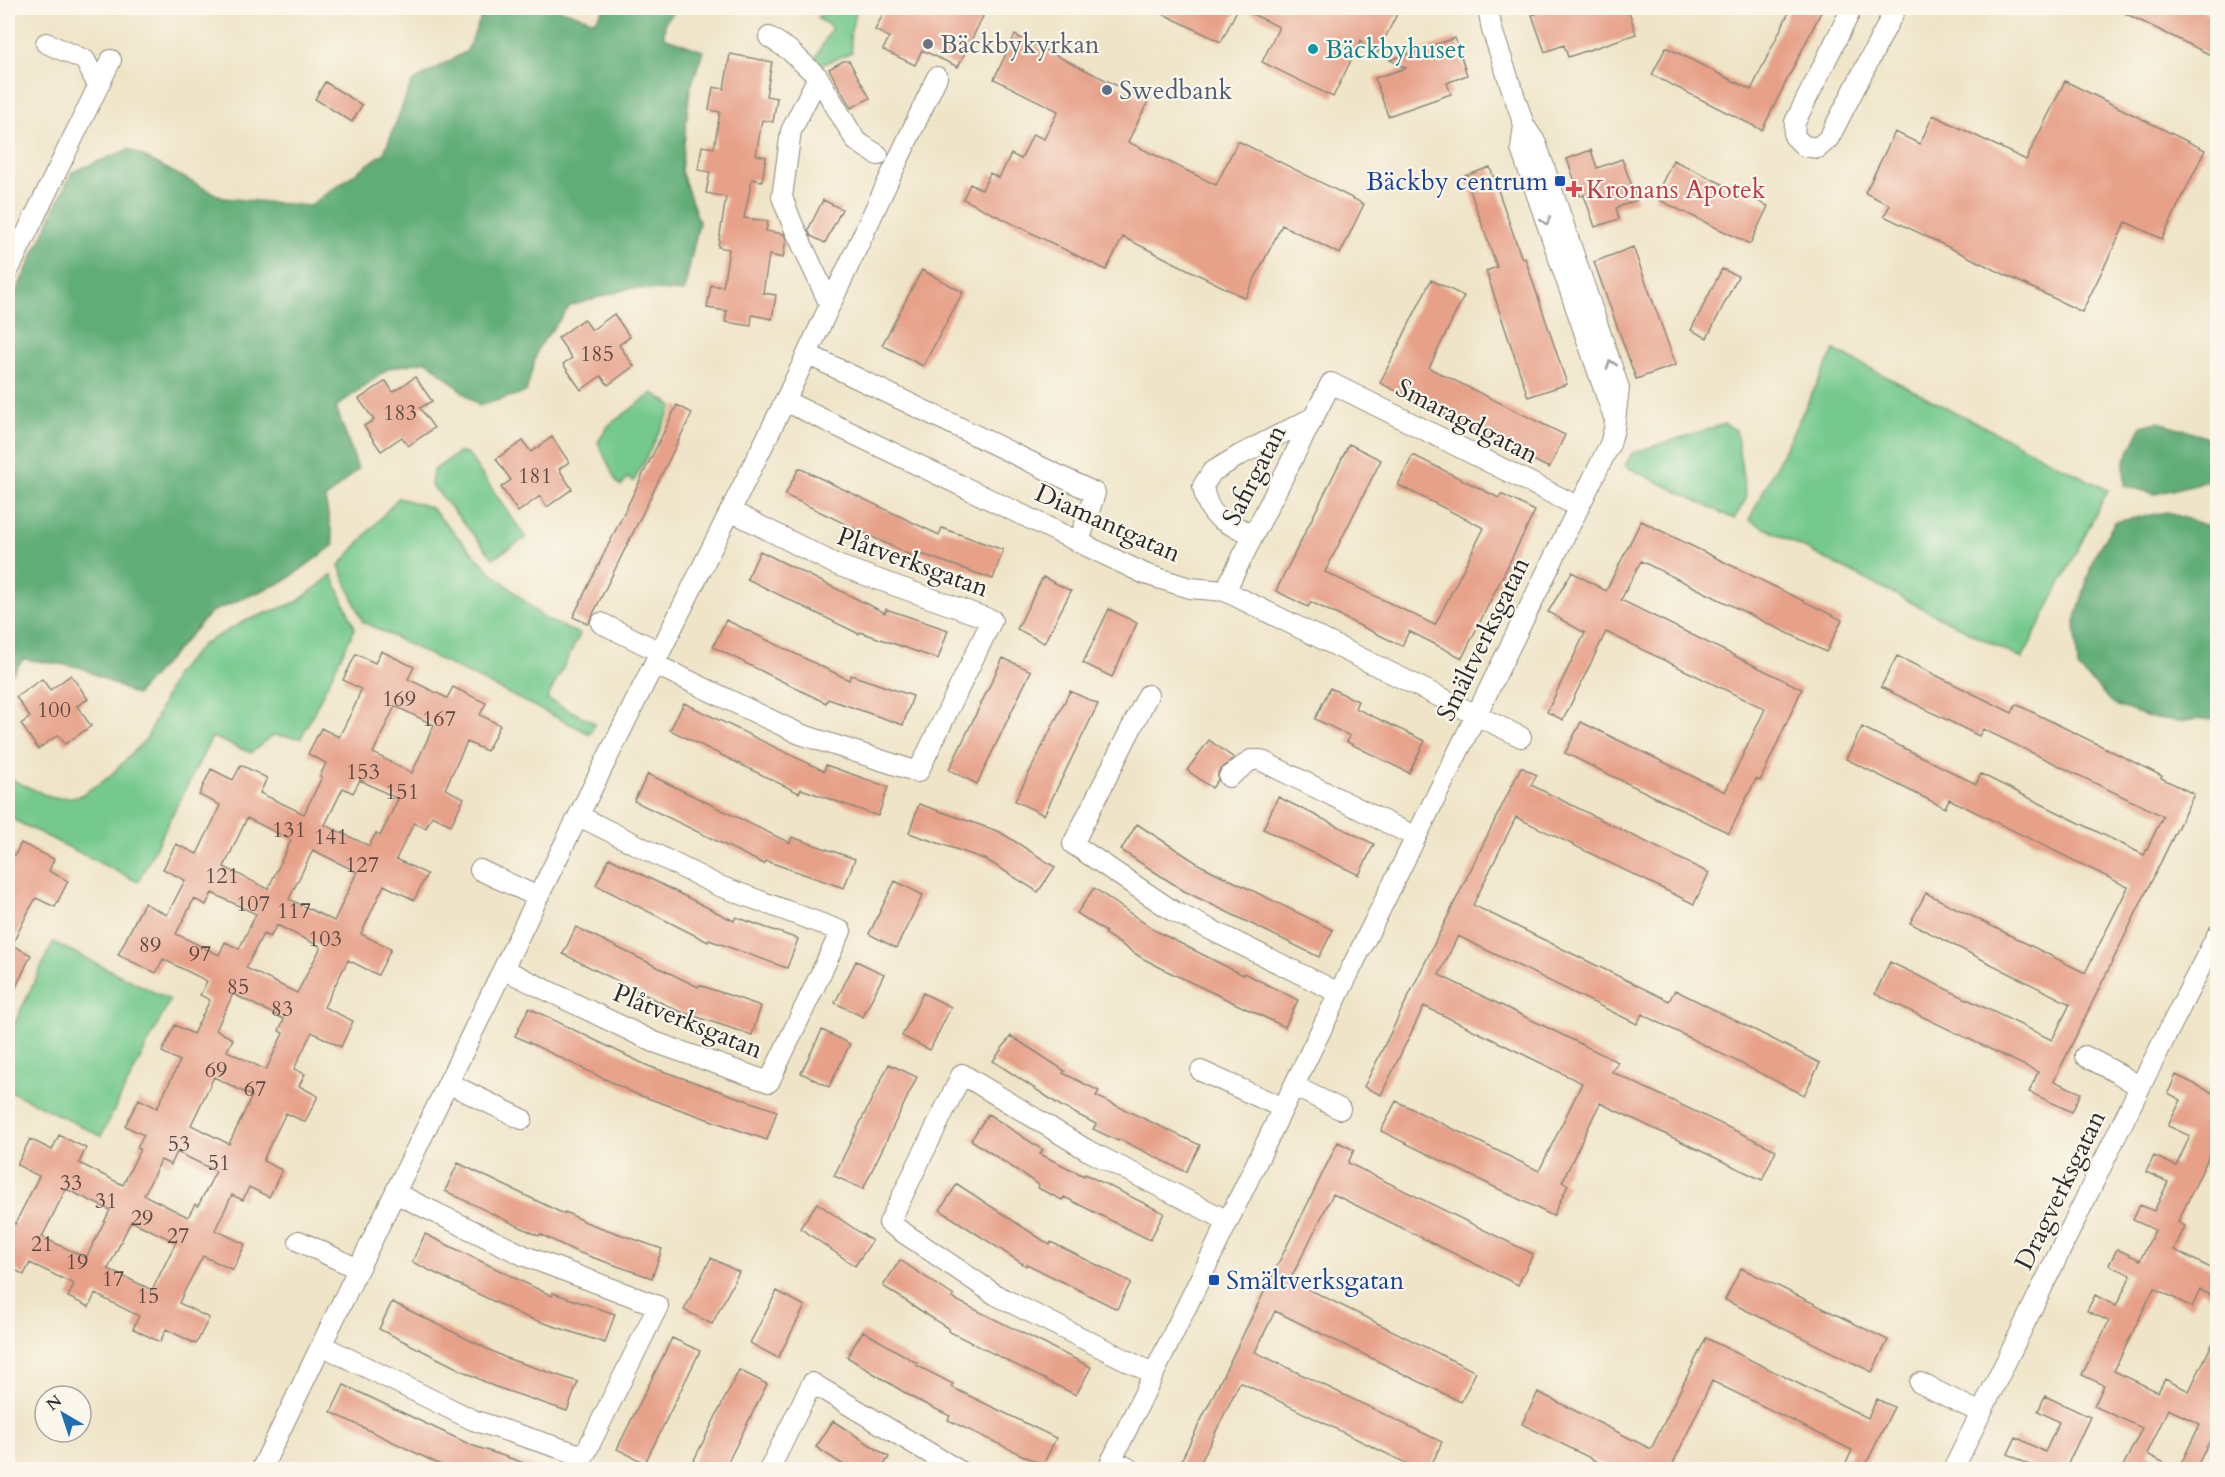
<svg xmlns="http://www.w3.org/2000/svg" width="2225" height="1477" font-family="Cardo,serif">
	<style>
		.green { fill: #75c98d; stroke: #507a5c; stroke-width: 1.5 }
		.forest { fill: #60ad78; stroke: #466c52; stroke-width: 1.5 }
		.building { fill: #e7a189; fill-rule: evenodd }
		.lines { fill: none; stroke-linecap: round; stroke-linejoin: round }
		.minor-casing { stroke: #8d8879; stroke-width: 22 }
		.minor { stroke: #fff; stroke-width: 20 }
		.oneway { stroke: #a0a0a0 }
		.worship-dot { fill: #6b7280; stroke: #fbf7ec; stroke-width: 2 }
		.culture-dot { fill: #0f9aa8; stroke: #fbf7ec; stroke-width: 2 }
		.service-dot { fill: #5c6f8a; stroke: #fbf7ec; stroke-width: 2 }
		.transit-dot { fill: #1a4fb4; stroke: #fbf7ec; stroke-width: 2 }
		.health-dot { fill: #e0444e; stroke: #fbf7ec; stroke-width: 2 }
		.labels { text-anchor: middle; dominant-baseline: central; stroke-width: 4.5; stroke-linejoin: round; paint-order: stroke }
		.number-label { font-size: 22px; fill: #5a4842 }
		.worship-label { font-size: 26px; fill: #5b616d; stroke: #fbf7ec; text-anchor: start }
		.culture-label { font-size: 26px; fill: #0d838f; stroke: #fbf7ec; text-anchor: start }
		.service-label { font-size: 26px; fill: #4e5e75; stroke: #fbf7ec; text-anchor: start }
		.transit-label { font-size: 26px; fill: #164399; stroke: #fbf7ec; text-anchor: end }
		.health-label { font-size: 26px; fill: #be3a42; stroke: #fbf7ec; text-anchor: start }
		.street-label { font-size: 26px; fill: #2b2b2b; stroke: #fbf7ec }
	</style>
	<rect width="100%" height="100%" fill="#fbf7ec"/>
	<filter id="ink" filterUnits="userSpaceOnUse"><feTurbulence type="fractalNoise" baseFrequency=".0167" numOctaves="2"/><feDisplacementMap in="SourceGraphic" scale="12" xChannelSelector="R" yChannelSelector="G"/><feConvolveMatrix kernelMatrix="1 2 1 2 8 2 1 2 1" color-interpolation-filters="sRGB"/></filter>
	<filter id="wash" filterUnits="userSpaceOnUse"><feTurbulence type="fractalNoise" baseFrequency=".008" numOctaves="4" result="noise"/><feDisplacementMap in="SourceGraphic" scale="24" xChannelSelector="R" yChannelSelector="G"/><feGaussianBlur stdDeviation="1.35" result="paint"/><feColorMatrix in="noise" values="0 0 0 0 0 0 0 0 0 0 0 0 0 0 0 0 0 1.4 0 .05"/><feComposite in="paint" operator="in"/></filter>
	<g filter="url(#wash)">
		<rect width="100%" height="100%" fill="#efe4c7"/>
		<path class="green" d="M828,8h29l-7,27 2,17 -28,12 -9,-5 17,-32 -15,-9z
			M1834,350l274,140 -86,169 -273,-139z
			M653,393l20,13 -39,75 -7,-3 -6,8 -5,-5 -18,-39 11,-17z
			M1724,424l12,6 10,69 -12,20 -109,-53 7,-13z
			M458,453h9l59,85 -33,20 -62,-74 2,-13z
			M398,498l32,9 57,61 58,51 35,15 -33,65 48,24 -5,11 -227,-112 -24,-56z
			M332,575l23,53 -54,110 -28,-3 -22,18 -39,-16 -74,145 -130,-65v-39l44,20 26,-1 30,-19 39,-40 29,-65 27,-29 42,-23 52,-19z
			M53,942l117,58 -69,136 -93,-46v-53z"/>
		<path class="forest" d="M485,8h71l39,13 10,-13h73l-13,14 -1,15 39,14 -13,38 -9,82 18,51 -15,70 -54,-4 -60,18 -32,42 -12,44 -47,14 -52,-45 -38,7 -53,39 22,62 -33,30 9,46 -49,36 -74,31 -75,83 -56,-28 -57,-8 -15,21v-371l64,-137 57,-23 94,49 86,8 75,-53 28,-71 55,-31z
			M2158,422l35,10 24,11v38h-10l-51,13 -31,-8 -1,-24 18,-36z
			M2167,512l50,17v189l-39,3 -29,-4 -34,-12 -37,-37 -3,-46 19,-66 21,-34z"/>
		<g id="blocks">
			<path class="building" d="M886,8h101l-29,59 -36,-17 -7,15 -32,-15 6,-13 -14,-7z
				M1151,8h87l-17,34z
				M1240,8h160l-23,46 -13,-7 -3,-7 -28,57 -71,-35 17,-35z
				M1553,8h75l8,26 -68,23 -4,-12 -19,7 -13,-37z
				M1791,8h32l-61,122 -110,-55 14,-28 85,43z
				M2114,8h83l20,10v40z
				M1015,35l133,66 -20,41 88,43 22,-44 126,63 -24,50 -58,-29 -37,73 -122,-61 -17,33 -143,-71 7,-15 12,6 8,-17 9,5 12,-24 10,5 12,-25 11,5 14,-28 -64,-32z
				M1455,38l12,37 -20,8 4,11 -63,22 -13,-38 31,-10 -16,-8z
				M730,54l42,8 -6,34 11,2 -4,24 -11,-2 -6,35 10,2 -4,24 -10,-2 -8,39 24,3 -2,10 18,3 2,5 -3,19 -14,-3 -6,38 13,2 -4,24 -20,-4 -1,11 -26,-4 2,-11 -20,-3 4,-23 12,2 6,-38 -11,-2 8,-50 -20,-4 4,-21 -12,-2 4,-24 12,2 6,-36 -11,-2 4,-23 11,2z
				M843,61h6l21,37 -19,10 -22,-39z
				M2065,81l140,69 -43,89 -36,-17 -44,90 -198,-96 6,-11 -25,-12 30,-61 25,12 13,-29 93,45z
				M325,82l37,23 -10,17 -37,-23z
				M1591,150l6,18 25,-9 15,41 -21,8 3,11 -24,8 -11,-32 -4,1 -13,-37z
				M1673,160l95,46 -18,38 -95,-46z
				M1490,167l32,92 3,-1 42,126 -39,13 -42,-126 11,-4 -32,-91z
				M823,200l19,9 -17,34 -14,-7 -3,-6z
				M1633,247l43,118 -40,14 -42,-117z
				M1722,269l16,7 -31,62 -16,-8z
				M922,270l41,22 -40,74 -41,-21z
				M1431,280l33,16 -35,72 136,67 -16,33 -169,-85z
				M614,314l16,23 -11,8 15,21 -26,19 -7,-9 -20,14 -18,-26 9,-6 -14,-20 26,-19 8,11z
				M415,377l17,24 -12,7 14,20 -26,18 -6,-9 -21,14 -17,-25 10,-6 -15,-21 27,-18 7,11z
				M677,405l15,8 -104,211 -15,-7z
				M552,437l17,25 -10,7 13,20 -25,18 -7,-11 -22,16 -17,-25 10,-7 -15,-21 27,-18 8,11z
				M1349,444l32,16 -56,112 110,53 49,-97 -86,-43 15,-30 86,43 2,-4 34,17 -73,147 -53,-27 -7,15 -91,-44 -3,5 -32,-16z
				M799,468l140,67 3,-7 61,22 -10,29 -77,-27 -2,5 -129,-62z
				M1641,521l201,99 -16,32 -185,-91 -20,39 181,89 -42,92 -4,-2 -27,54 -164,-80 16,-31 144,70 40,-83 -159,-77 -43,88 -16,-8 38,-79 -37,-21 24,-40 34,19z
				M760,551l125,62 1,-4 62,21 -10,29 -78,-27 -1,2 -112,-55z
				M1043,577l28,14 -27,52 -27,-14z
				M1109,609l28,14 -25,54 -29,-14z
				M726,620l123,60 2,-5 62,21 -10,29 -75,-26 -2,4 -113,-56z
				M381,651l33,16 -6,12 39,19 6,-11 33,16 -6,12 20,10 -13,26 -20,-9 -22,47 19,9 -13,27 -19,-9 -6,12 -12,-5 -18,36 31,15 -13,26 -30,-15 -23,49 30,15 -13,26 -30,-15 -24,47 29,14 -12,26 -29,-15 -18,37 11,5 -6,12 19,10 -13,26 -19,-9 -18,36 -5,12 19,9 -13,27 -20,-10 -6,13 -11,-5 -17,35 30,14 -12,26 -30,-14 -18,34 -6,13 30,15 -13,26 -30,-15 -6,13 -27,-13 6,-13 -44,-22 -6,13 -21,-10 6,-13 -44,-21 -6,12 -16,-9v-46l7,4 24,-48 -22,-11 13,-26 22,11 7,-15 27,13 -7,15 44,22 17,-36 -3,-1 7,-13 -19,-9 14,-27 18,9 23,-47 -18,-9 13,-27 18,9 17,-34 -10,-5 7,-14 -44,-22 -7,14 -38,-18 26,-52 23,12 18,-35 -22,-11 13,-25 21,10 18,-37 5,-12 -21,-10 12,-26 22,11 8,-15 26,13 -7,15 44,21 18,-37 -2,-1 6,-13 -18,-9 13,-26 18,9 17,-34 5,-14 -18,-9 13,-26 19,9zM395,706l39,19 -22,48 -39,-20zM360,780l38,19 -18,37 -4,-3 -7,13 -44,-21 18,-37 10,5zM247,818l44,22 -23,49 -44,-22zM313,850l44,22 -23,49 -45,-22zM212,893l44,21 -17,35 -14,-7 -6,13 -43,-21 18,-35 12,6zM277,925l44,22 -24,46 -51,-25 17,-34 7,3zM233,994l51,25 -5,12 4,2 -17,37 -39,-19 6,-12 -17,-9zM214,1077l38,19 -23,48 -38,-19zM177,1152l39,19 -18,35 -3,-2 -7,13 -44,-22 17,-35 10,5zM66,1189l44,21 -24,48 -44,-21zM131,1221l45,21 -24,48 -44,-21z
				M1897,656l115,57 4,-9 146,72 -1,2 33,16 -140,287 27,12 -9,19 -43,-20 9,-20 -163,-78 15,-32 162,78 18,-36 -160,-81 16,-30 159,80 43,-86 -179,-88 -4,9 -99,-49 16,-32 114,57 5,-10 163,81 19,-39 -180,-87 -4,7 -98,-49z
				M1003,658l28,13 -54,113 -28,-14z
				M71,675l17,24 -11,7 14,20 -26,18 -7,-9 -20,14 -17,-25 9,-7 -14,-20 26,-18 8,11z
				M1330,688l28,13 -3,7 70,33 -16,32 -62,-31 3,-6 -35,-17z
				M1070,691l28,13 -54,111 -29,-14z
				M684,703l140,68 2,-6 62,22 -10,29 -77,-27 -2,4 -129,-63z
				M1209,740l25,18 -16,14v8l-6,8 -25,-18z
				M1521,767l16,8 -6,10 178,88 -15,31 -178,-87 -43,88 196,96 6,-11 145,73 -16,32 -162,-81 -5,10 -179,-88 -19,39 179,87 -6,10 164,78 -14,30 -162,-77 -38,79 6,3 -15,31 -172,-85 15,-30 143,70 43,-88 -158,-77 -43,89 -17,-8z
				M648,774l142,69 2,-6 63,22 -11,29 -78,-27 -2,3 -130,-63z
				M1278,797l96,47 -15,31 -96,-46z
				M919,804l81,28 55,35 -17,25 -51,-32 -78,-27z
				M1137,824l63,41 133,65 -14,27 -135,-66 -63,-41z
				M21,843l33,16 -5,12 19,10 -13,26 -19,-9 -7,12 -17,35 19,10 -23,49v-153l7,4z
				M609,858l125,63 2,-4 62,22 -11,29 -78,-28 -1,2 -112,-57z
				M895,881l28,14 -27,53 -27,-14z
				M1094,888l62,43 87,44 1,-2 54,27 -13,27 -116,-55 -27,-14 -37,-24 1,-2 -29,-19z
				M576,927l122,60 1,-2 62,21 -9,29 -76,-25 -113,-56z
				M856,961l28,13 -21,43 -28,-14z
				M923,993l28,14 -21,43 -28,-14z
				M529,1008l119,58 129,45 -10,29 -131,-46 -121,-58z
				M822,1030l28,14 -21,43 -28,-14z
				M1011,1036l54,35 -2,2 36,18 -3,5 104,49 -14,27 -67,-33 -1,2 -25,-12 3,-5 -35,-18 -68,-45z
				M889,1064l28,13 -54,112 -29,-13z
				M2176,1075l41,20v44l-39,83 7,4 -11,24 43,21v28l-17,-9 -8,17 -38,-19 -40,83 44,21 7,-13 24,12 28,-57v92l-22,44h-17l22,-46 -32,-15 -21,45 31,16h-57l21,-42 -48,-22 10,-21 -22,-10 27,-54 -22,-10 8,-16 21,11 15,-31 -22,-10 8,-16 23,11 15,-30 -22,-10 7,-15 14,6 14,-29 -22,-10 8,-16 22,10 14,-30 -22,-10 13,-26 -13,-7z
				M988,1114l55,36 -3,4 44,22 1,-2 79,39 -14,27 -86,-43 -2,3 -24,-12 1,-3 -68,-45z
				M1338,1142l16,8 -6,13 185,91 -15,31 -185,-91 -43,86 186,92 -15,30 -186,-91 -20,41 187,90 -13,28h-9l-180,-88 -43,88h-4l-13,-7z
				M458,1163l106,51 1,-2 23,11 74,26 -10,29 -75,-26 -37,-18 -1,2 -94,-45z
				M957,1184l93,61 1,-3 80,40 -14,27 -90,-45 -1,2 -86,-56z
				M817,1203l55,38 -17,25 -55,-38z
				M425,1234l127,62 1,-3 62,21 -10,29 -79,-26 -114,-55z
				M711,1258l28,14 -27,52 -28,-14z
				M900,1260l54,36 -2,2 139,69 -15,28 -128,-64 1,-2 -66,-43z
				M1741,1268l147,72 -16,32 -147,-72z
				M777,1291l28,15 -27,52 -28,-15z
				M392,1302l114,56 72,24 -11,29 -74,-25 -114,-57z
				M863,1331l54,32 -1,2 37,19 -2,3 105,51 -13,27 -95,-45 2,-4 -35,-17 -68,-42z
				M672,1338l28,13 -55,112 -28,-14z
				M1706,1338l162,80 9,-19 17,8 -31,63h-20l9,-20 -140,-69 -42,89h-56l-92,-46 16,-32 113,57z
				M739,1370l28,14 -43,86h-35z
				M344,1385l127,60 65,22v3h-85l-120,-58z
				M2045,1396l45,21 -25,53h-26l-31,-16 8,-17 29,15 14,-30 -21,-11z
				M833,1421l56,36 -8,13h-30l-35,-23z"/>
		</g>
	</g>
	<g filter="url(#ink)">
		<use href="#blocks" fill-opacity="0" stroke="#8d8879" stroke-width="1.5"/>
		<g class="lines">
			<g class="minor-casing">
				<path id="minor" d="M1852,8l-57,114 -1,14 10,10 14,2 11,-10 67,-130
					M769,37l20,13 29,27 38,64 22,14
					M46,43l39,17 13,26
					M818,77l-27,54 -9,66 10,26 38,82
					M1524,125l-3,24 92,266
					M8,271l103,-211
					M807,354l288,139 -16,49
					M785,401l360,173 45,14 35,3 296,146
					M1253,534c-29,-12 -45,-14 -50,-48l9,-14 28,-17 74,-38
					M1225,591l106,-208 248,124
					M601,623l59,29
					M654,664l146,70 118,38 74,-152 -155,-55 -106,-54
					M1148,695l-75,149 100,67 166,82
					M1229,777l22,-17h9l156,77
					M480,870l58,27
					M503,969l151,73 115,40 72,-151 -124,-46 -138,-69
					M2085,1056l34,18 21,13
					M1201,1071l82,37
					M448,1083l74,36
					M1294,1086l46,23
					M299,1241l59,28
					M321,1345l152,75 111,36 74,-150 -133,-50 -130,-63
					M1154,1374l-158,-79 -107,-72 73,-149 125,76 141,71
					M1920,1383l61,30
					M1112,1459l19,11
					M261,1470l277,-573 247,-496 152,-324
					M769,1470l43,-87 146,87
					M1107,1470l232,-477 271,-549 4,-15 5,-41 -83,-245 -12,-18 -4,-12 -28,-83 -4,-22
					M1953,1470l187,-383 77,-152"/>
			</g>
			<use href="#minor" class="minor"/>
		</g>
		<defs><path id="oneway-chevron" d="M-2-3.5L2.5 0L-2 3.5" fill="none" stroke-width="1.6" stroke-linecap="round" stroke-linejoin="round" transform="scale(1.5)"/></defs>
		<g class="oneway">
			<use href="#oneway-chevron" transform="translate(1546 221) rotate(71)"/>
			<use href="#oneway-chevron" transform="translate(1611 364) rotate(-109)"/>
		</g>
	</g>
	<circle class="worship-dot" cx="928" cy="44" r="6"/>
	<circle class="culture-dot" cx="1313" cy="49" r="6"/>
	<circle class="service-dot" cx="1107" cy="90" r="6"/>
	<g class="transit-dot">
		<rect x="1554" y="175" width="12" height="12" rx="3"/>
		<rect x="1208" y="1274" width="12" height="12" rx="3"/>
	</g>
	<path class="health-dot" d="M1571 180h6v6h6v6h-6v6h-6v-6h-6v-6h6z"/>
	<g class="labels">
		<g class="number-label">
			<text x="597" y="354">185</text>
			<text x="400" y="413">183</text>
			<text x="535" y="476">181</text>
			<text x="399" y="699">169</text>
			<text x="54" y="710">100</text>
			<text x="439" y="719">167</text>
			<text x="363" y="772">153</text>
			<text x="402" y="792">151</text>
			<text x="289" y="830">131</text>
			<text x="331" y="837">141</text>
			<text x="362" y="865">127</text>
			<text x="222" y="876">121</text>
			<text x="253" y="904">107</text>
			<text x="294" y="911">117</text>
			<text x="325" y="939">103</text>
			<text x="150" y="945">89</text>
			<text x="200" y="954">97</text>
			<text x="238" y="987">85</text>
			<text x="282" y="1009">83</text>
			<text x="216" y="1070">69</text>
			<text x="255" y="1089">67</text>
			<text x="179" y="1144">53</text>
			<text x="219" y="1163">51</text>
			<text x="71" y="1183">33</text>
			<text x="106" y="1201">31</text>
			<text x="142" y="1218">29</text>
			<text x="178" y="1236">27</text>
			<text x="42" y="1244">21</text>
			<text x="77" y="1262">19</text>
			<text x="113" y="1279">17</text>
			<text x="148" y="1296">15</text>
		</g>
		<g class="worship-label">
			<text x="940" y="44">Bäckbykyrkan</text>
		</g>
		<g class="culture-label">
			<text x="1325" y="49">Bäckbyhuset</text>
		</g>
		<g class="service-label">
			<text x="1119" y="90">Swedbank</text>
		</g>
		<g class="transit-label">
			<text x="1548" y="181">Bäckby centrum</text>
			<text x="1226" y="1280" text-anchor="start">Smältverksgatan</text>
		</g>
		<g class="health-label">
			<text x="1586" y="189">Kronans Apotek</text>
		</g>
		<g class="street-label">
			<text transform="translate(1467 421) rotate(27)">Smaragdgatan</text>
			<text transform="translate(1254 475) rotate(-63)">Safirgatan</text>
			<text transform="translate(1108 523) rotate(24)">Diamantgatan</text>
			<text transform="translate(913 562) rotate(20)">Plåtverksgatan</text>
			<text transform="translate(1483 639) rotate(-64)">Smältverksgatan</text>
			<text transform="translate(688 1021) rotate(22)">Plåtverksgatan</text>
			<text transform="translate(2060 1190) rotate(-64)">Dragverksgatan</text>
		</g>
	</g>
	<rect width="2225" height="1477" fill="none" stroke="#fbf7ec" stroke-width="30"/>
	<g transform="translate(63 1414) rotate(321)"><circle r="28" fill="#fbf7ec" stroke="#a8a59f" stroke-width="1.5"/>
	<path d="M0-4.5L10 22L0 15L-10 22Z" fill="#1f6fb2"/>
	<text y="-9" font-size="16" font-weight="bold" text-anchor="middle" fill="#2b2b2b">N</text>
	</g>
</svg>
